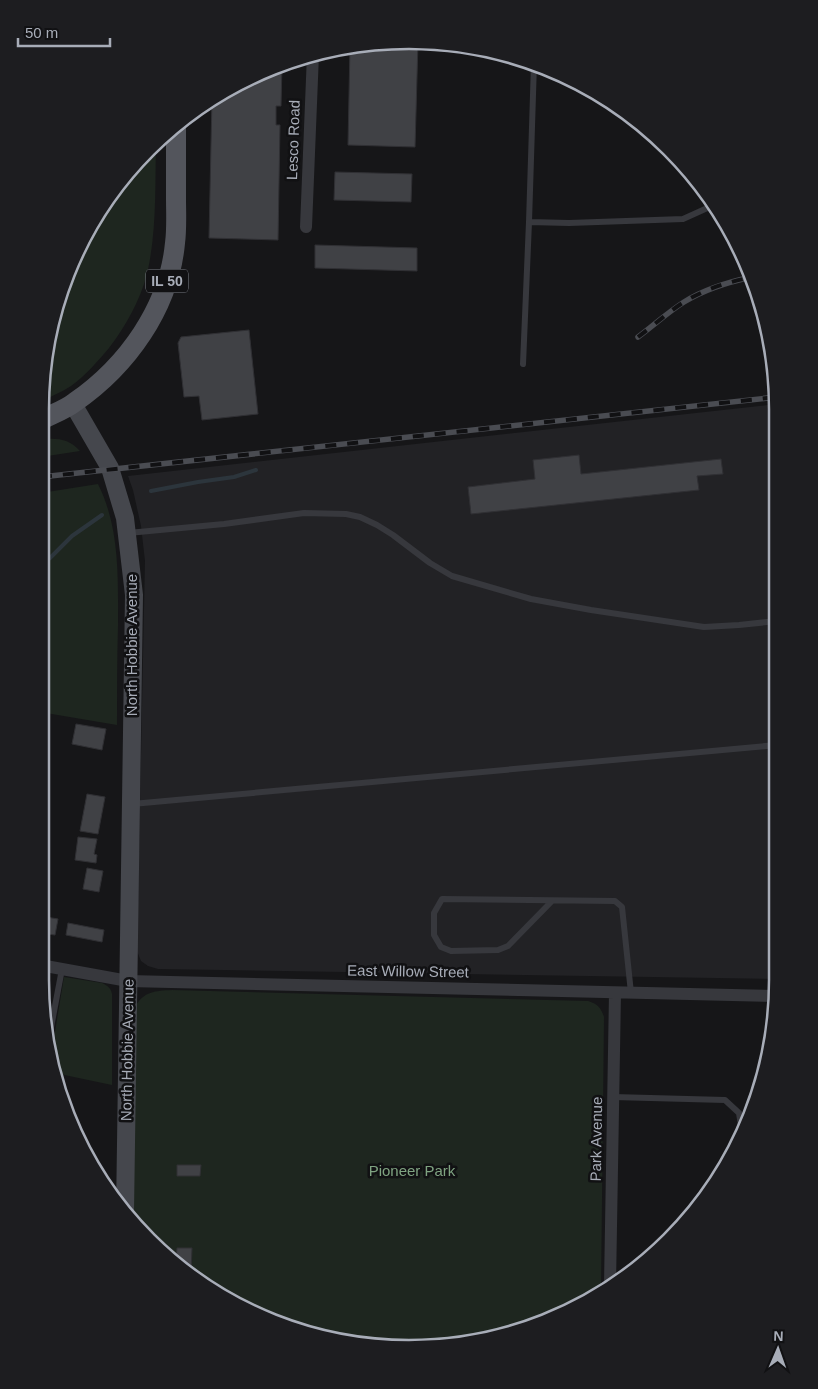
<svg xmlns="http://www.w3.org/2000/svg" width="818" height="1389" font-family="Helvetica,sans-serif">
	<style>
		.built { fill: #222225 }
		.green { fill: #1e261f }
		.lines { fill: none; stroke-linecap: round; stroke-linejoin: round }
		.stream { stroke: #2c353c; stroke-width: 4 }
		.building { fill: #404145; stroke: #303034 }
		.lane { stroke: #37383d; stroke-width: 6 }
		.street { stroke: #37383d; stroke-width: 12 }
		.secondary { stroke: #45474d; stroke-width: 18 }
		.primary { stroke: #53555c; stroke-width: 20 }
		.rail-casing { stroke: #4a4c52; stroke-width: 5.5 }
		.rail { stroke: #111113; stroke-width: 4; stroke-dasharray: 11; stroke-linecap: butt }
		.labels { text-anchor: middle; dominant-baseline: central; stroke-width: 5; stroke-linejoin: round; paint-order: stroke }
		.shield { fill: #111113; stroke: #7b7e86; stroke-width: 1 }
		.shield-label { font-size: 14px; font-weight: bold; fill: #a8adb8 }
		.street-label { font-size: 15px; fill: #a8adb8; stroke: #111113 }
		.park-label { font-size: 15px; fill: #7fa381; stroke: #111113 }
		.rim { fill: none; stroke: #a8adb8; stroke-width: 2.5 }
	</style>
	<rect width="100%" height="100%" fill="#161618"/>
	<path class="built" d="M777,404v575l-619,-10 -10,-3 -7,-5 -4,-10 8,-390 -4,-35 -8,-36 -5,-14z"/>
	<path class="green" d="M156,141c-1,45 1,90 -9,133 -7,27 -22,53 -38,74 -11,13 -24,28 -38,38 -9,6 -20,10 -30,16v-17l19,-95 42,-86 46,-56z
		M45,439c15,-1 25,1 35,12l-39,6v-17z
		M98,484c22,44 20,94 20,142 -1,33 -1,66 -1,99l-77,-13 1,-219z
		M64,977l38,6c6,3 9,5 10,11v91l-57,-12 -3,-23z
		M172,990l416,11c10,3 13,7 16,16l-3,273 -73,39 -94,16 -85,-4 -36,-5 -109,-49 -71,-67 2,-213c9,-16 20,-16 37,-17z"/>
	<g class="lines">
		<path class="stream" d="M151,491l47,-9 36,-5 22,-7
			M41,564l9,-6 22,-22 30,-21"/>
	</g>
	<path class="building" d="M409,40l9,1 -3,106 -67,-2 2,-99z
		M282,64l-1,42h-5v19h4l-2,115 -69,-2 3,-140 56,-30z
		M335,172l77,2 -1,28 -77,-2z
		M315,245l102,3v23l-102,-3z
		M249,330l9,84 -56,6 -3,-24 -15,1 -6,-54 3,-6z
		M579,455l2,19 140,-15 2,15 -26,2 2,14 -228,24 -3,-27 67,-8 -2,-19z
		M76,724l30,5 -4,21 -30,-6z
		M87,794l18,3 -7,37 -18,-3z
		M78,837l19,2 -3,15 3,1 -1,8 -21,-3z
		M87,868l16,3 -4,21 -16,-3z
		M40,916l18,3 -3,16 -15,-2z
		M68,923l36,7 -2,12 -36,-7z
		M177,1165h24l-1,11h-23z
		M177,1248h15l-1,27 -15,-14z"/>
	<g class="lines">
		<path class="lane" d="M534,63l-5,159 40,1 114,-4 31,-14
			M523,364l6,-142
			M128,533l96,-9 80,-11 42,1 14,3 17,8 16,10 37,28 22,13 79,23 60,11 113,17 35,-2 38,-4
			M132,804l645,-59
			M552,901l-44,45 -10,4 -47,1 -10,-4 -7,-12v-22l8,-14 173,2 7,6 9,86
			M49,1038l13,-69
			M613,1097l112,3 14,13 3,19"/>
		<path class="street" d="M306,227l7,-173
			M40,965l88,16 649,15
			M610,1285l5,-292"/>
		<path class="secondary" d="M73,404l37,64 15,50 9,77 -9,617"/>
		<path class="primary" d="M41,420c11,-6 24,-10 34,-18 52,-36 94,-94 100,-159 2,-15 1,-30 1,-45 0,-25 0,-49 0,-73"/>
		<g class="rail-casing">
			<path id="rail" d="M638,337c15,-11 30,-25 46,-35 21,-13 44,-20 68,-25
				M41,477l736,-80"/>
		</g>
		<use href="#rail" class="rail"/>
	</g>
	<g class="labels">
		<rect class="shield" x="146" y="269.5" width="42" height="23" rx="4"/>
		<g class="shield-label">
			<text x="167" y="281">IL 50</text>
		</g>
		<g class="street-label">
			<text transform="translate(293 140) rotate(-88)">Lesco Road</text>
			<text transform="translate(131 645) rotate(-90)">North Hobbie Avenue</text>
			<text transform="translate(408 971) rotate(1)">East Willow Street</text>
			<text transform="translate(127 1050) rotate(-89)">North Hobbie Avenue</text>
			<text transform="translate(596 1139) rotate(-89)">Park Avenue</text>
		</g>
		<g class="park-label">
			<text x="412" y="1170">Pioneer Park</text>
		</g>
	</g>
	<path d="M0 0H818V1389H0ZM409 49H409A360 360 0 0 1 769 409V980A360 360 0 0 1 409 1340H409A360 360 0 0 1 49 980V409A360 360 0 0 1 409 49Z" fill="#1d1d20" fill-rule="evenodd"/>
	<path class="rim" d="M409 49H409A360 360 0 0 1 769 409V980A360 360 0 0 1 409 1340H409A360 360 0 0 1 49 980V409A360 360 0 0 1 409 49Z"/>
	<g transform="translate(778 1349) rotate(2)" stroke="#111113" stroke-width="4" paint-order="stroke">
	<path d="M0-4L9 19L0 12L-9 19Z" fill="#a8adb8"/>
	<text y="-8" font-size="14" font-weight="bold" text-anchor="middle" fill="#a8adb8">N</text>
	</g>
	<path d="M18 38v8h92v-8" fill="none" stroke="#a8adb8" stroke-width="2.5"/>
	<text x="25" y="38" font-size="15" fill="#a8adb8" stroke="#111113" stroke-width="4" paint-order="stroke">50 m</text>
</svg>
